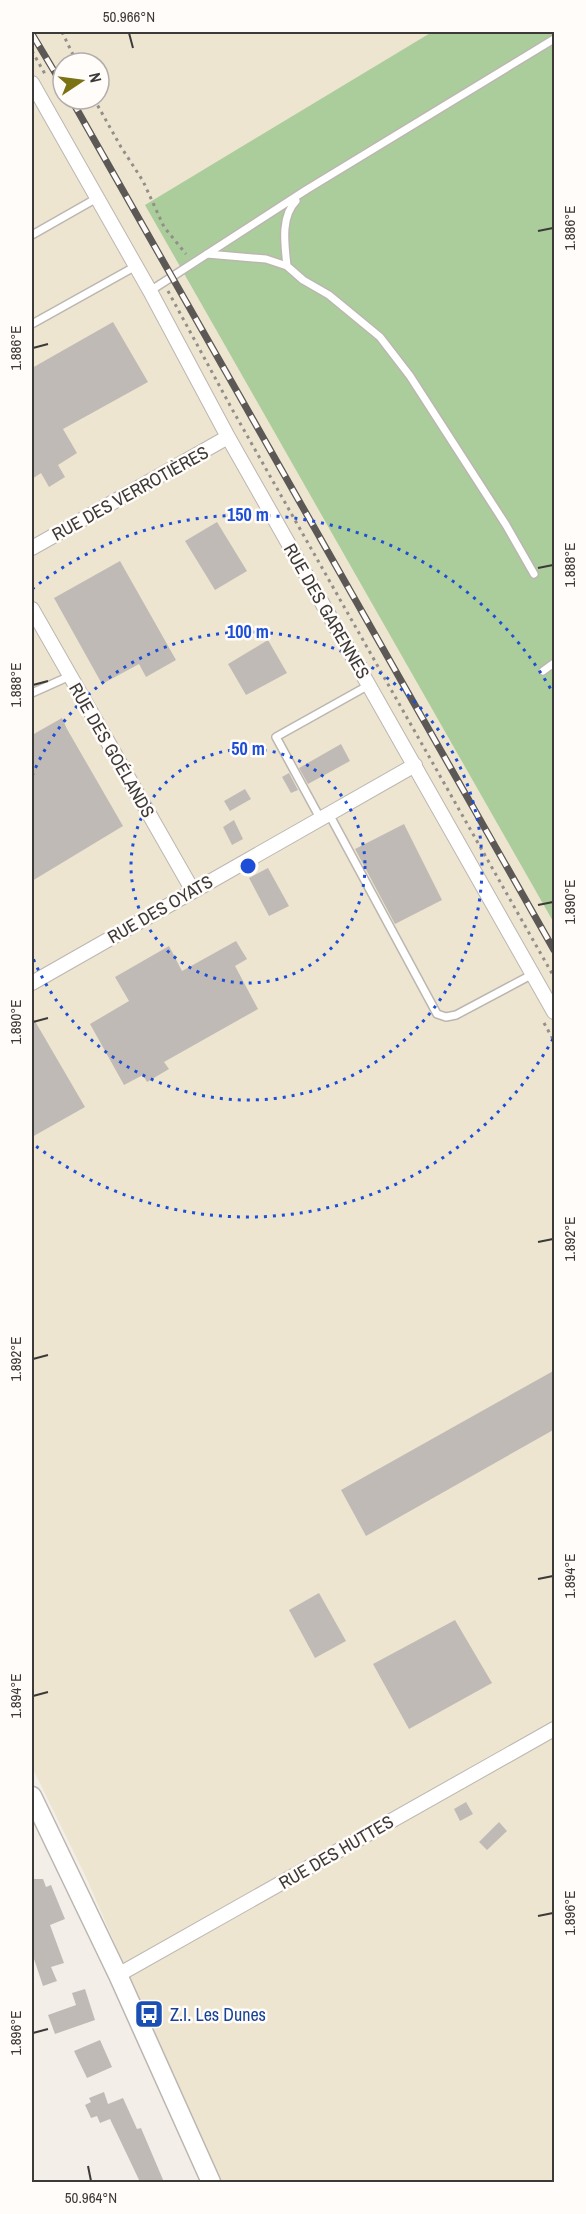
<svg xmlns="http://www.w3.org/2000/svg" width="586" height="2214" font-family="'Archivo Narrow',sans-serif">
	<style>
		.industrial { fill: #ede5d0; fill-rule: evenodd }
		.green { fill: #abcd9b }
		.building { fill: #c0bab6 }
		.lines { fill: none; stroke-linecap: round; stroke-linejoin: round }
		.service-casing { stroke: #bcb6b1; stroke-width: 10 }
		.minor-casing { stroke: #bcb6b1; stroke-width: 16 }
		.secondary-casing { stroke: #bcb6b1; stroke-width: 21 }
		.path { stroke: #928e8a; stroke-width: 3; stroke-dasharray: 3 4.5; stroke-linecap: butt }
		.service { stroke: #fff; stroke-width: 7 }
		.minor { stroke: #fff; stroke-width: 14 }
		.secondary { stroke: #fff; stroke-width: 18 }
		.rail-casing { stroke: #5b5856; stroke-width: 7 }
		.rail { stroke: #fffcfa; stroke-width: 4.5; stroke-dasharray: 14; stroke-linecap: butt }
		.ticks { fill: none; stroke: #3c3a38; stroke-width: 2 }
		.ring { fill: none; stroke: #1d4ed8; stroke-width: 3; stroke-dasharray: 3 6 }
		.labels { text-anchor: middle; dominant-baseline: central; stroke-width: 5; stroke-linejoin: round; paint-order: stroke }
		.street-label { font-size: 18px; fill: #3c3a38; stroke: #fffcfa }
		.transit-label { font-size: 18px; fill: #164399; stroke: #fffcfa; text-anchor: start }
		.centre { fill: #1d4ed8; stroke: #fffcfa; stroke-width: 3 }
		.ring-label { font-size: 18px; text-anchor: middle; font-weight: bold; fill: #1d4ed8; stroke: #fffcfa; stroke-width: 5; stroke-linejoin: round; paint-order: stroke }
		.neatline { fill: none; stroke: #3c3a38; stroke-width: 2 }
		.ticks-label { font-size: 15px; text-anchor: middle; fill: #3c3a38 }
	</style>
	<rect width="100%" height="100%" fill="#f4eee9"/>
	<path class="industrial" d="M32,32h522v2150h-335l-134,-307 -53,-108zM63,63h36v36h-36z"/>
	<path class="green" d="M432,32h122v891l-409,-718z"/>
	<path class="building" d="M113,322l35,60 -85,47 14,24 -19,12 7,12 -16,10 -8,-14 -9,6v-111z
		M217,522l30,49 -32,19 -30,-49z
		M120,561l56,99 -30,17 -7,-13 -37,20 -48,-86z
		M268,640l19,33 -41,22 -18,-31z
		M62,718l5,11 56,97 -91,55v-146z
		M341,744l9,17 -42,23 -9,-16z
		M289,773l9,17 -7,3 -9,-16z
		M245,789l6,10 -21,12 -6,-10z
		M234,820l9,19 -11,6 -9,-18z
		M404,824l38,76 -47,24 -40,-75z
		M268,868l21,38 -20,10 -20,-38z
		M236,941l11,18 -12,7 23,43 -94,53 5,7 -22,13 -4,-7 -19,10 -34,-61 39,-23 -14,-24 54,-31 13,25z
		M32,1016l53,91 -53,30z
		M555,1370v59l-189,107 -25,-46z
		M319,1593l27,48 -31,17 -26,-48z
		M455,1620l37,63 -83,46 -36,-65z
		M466,1802l7,12 -13,7 -6,-12z
		M499,1822l8,9 -20,19 -8,-8z
		M32,1879h11l3,8 5,-2 14,34 -15,6 14,38 -13,4 6,14 -14,5 -11,-33z
		M85,1989l10,31 -40,14 -7,-19 28,-10 -4,-12z
		M100,2040l12,27 -25,11 -13,-27z
		M104,2092l4,12 15,-6 14,31 4,-1 23,54h-24l-30,-63 -10,4 -3,-7 -6,2 -6,-13 6,-3 -2,-4z"/>
	<g class="lines">
		<g class="service-casing">
			<path id="service" d="M32,235l65,-37
				M207,254l59,5 21,7c-2,-20 -7,-49 9,-65
				M287,266l16,14 26,15 51,42 30,39 96,149 28,49
				M150,291l156,-101 248,-151
				M32,324l104,-58
				M543,671l11,-8
				M32,693l38,-17
				M329,814l108,200 9,3 10,-2 77,-41
				M320,818l-44,-81 93,-52"/>
		</g>
		<g class="minor-casing">
			<path id="minor" d="M32,83l118,208 78,146 326,575
				M32,548l196,-111
				M32,609l161,282
				M32,983l383,-218
				M118,1975l436,-246"/>
		</g>
		<g class="secondary-casing">
			<path id="secondary" d="M32,1796l86,179 93,207"/>
		</g>
		<path class="path" d="M62,32l15,31
			M32,51l13,23
			M94,99l27,48 22,34 21,46 22,27
			M168,291l64,118 322,568
			M544,1023l10,18"/>
		<use href="#service" class="service"/>
		<use href="#minor" class="minor"/>
		<use href="#secondary" class="secondary"/>
		<g class="rail-casing">
			<path id="rail" d="M32,34l31,52
				M71,99l483,851"/>
		</g>
		<use href="#rail" class="rail"/>
	</g>
	<path class="ticks" d="M129,33l4,15M538,231l15,-3M33,348l15,-4M538,568l15,-3M33,685l15,-4M538,905l15,-3M33,1022l15,-4M538,1242l15,-3M33,1359l15,-4M538,1579l15,-3M33,1696l15,-4M538,1916l15,-3M33,2033l15,-4M88,2166l3,15"/>
	<g class="ring">
		<circle cx="248" cy="866" r="117"/>
		<path d="M32 776A234 234 0 1 1 32 956"/>
		<path d="M553 1039A351 351 0 0 1 32 1143M32 589A351 351 0 0 1 553 693"/>
	</g>
	<defs>
		<g id="bus-square" transform="scale(1.5)"><rect x="-9" y="-9" width="18" height="18" rx="4" fill="#1a4fb4" stroke="#fffcfa"/><path d="M-5-6H5V4H4V6H2V4H-2V6H-4V4H-5ZM-3.5-4V0h7V-4ZM-3.5 1.2v1.5H-2V1.2ZM2 1.2v1.5H3.5V1.2Z" fill="#fff"/></g>
	</defs>
	<g fill-rule="evenodd">
		<use href="#bus-square" x="149" y="2014"/>
	</g>
	<g class="labels">
		<g class="street-label">
			<text transform="translate(130 493) rotate(-29)">RUE DES VERROTIÈRES</text>
			<text transform="translate(327 611) rotate(60)">RUE DES GARENNES</text>
			<text transform="translate(112 750) rotate(60)">RUE DES GOÉLANDS</text>
			<text transform="translate(160 909) rotate(-30)">RUE DES OYATS</text>
			<text transform="translate(336 1852) rotate(-30)">RUE DES HUTTES</text>
		</g>
		<g class="transit-label">
			<text x="170" y="2014">Z.I. Les Dunes</text>
		</g>
	</g>
	<circle cx="248" cy="866" r="9" class="centre"/>
	<g class="ring-label">
		<text x="248" y="521">150 m</text>
		<text x="248" y="638">100 m</text>
		<text x="248" y="755">50 m</text>
	</g>
	<rect width="586" height="2214" fill="none" stroke="#fffcfa" stroke-width="66"/>
	<g transform="translate(81 81) rotate(77)"><circle r="28" fill="#fffcfa" stroke="#b1aeac" stroke-width="1.5"/>
	<path d="M0-4.5L10 22L0 15L-10 22Z" fill="#7a7213"/>
	<text y="-9" font-size="16" font-weight="bold" text-anchor="middle" fill="#3c3a38">N</text>
	</g>
	<rect x="33" y="33" width="520" height="2148" class="neatline"/>
	<g class="ticks-label">
		<text x="129" y="22">50.966°N</text>
		<text transform="translate(570 228) rotate(-90)" y="5">1.886°E</text>
		<text transform="translate(16 348) rotate(-90)" y="5">1.886°E</text>
		<text transform="translate(570 565) rotate(-90)" y="5">1.888°E</text>
		<text transform="translate(16 685) rotate(-90)" y="5">1.888°E</text>
		<text transform="translate(570 902) rotate(-90)" y="5">1.890°E</text>
		<text transform="translate(16 1022) rotate(-90)" y="5">1.890°E</text>
		<text transform="translate(570 1239) rotate(-90)" y="5">1.892°E</text>
		<text transform="translate(16 1359) rotate(-90)" y="5">1.892°E</text>
		<text transform="translate(570 1576) rotate(-90)" y="5">1.894°E</text>
		<text transform="translate(16 1696) rotate(-90)" y="5">1.894°E</text>
		<text transform="translate(570 1913) rotate(-90)" y="5">1.896°E</text>
		<text transform="translate(16 2033) rotate(-90)" y="5">1.896°E</text>
		<text x="91" y="2203">50.964°N</text>
	</g>
</svg>
